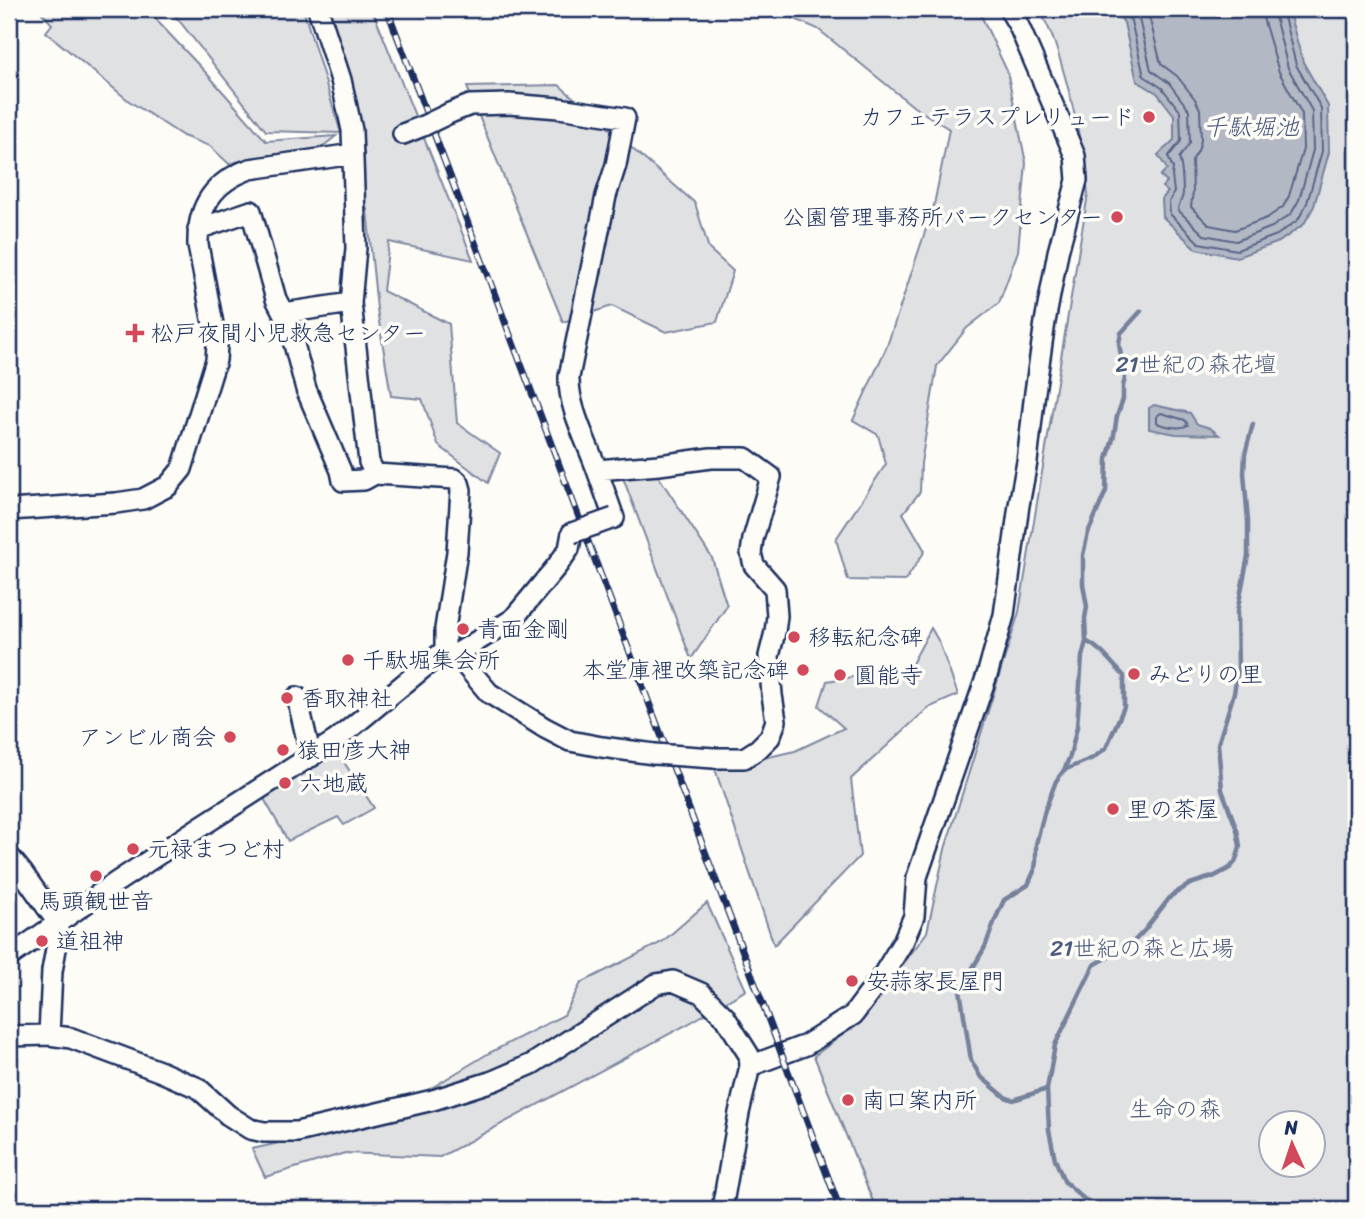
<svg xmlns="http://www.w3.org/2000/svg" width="1365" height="1218" font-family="Sriracha,'Klee One',sans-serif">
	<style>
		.green { fill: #e0e1e3; stroke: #7e88a0; stroke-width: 2; fill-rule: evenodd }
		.water { fill: #b3b8c5; stroke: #76819c; stroke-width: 2 }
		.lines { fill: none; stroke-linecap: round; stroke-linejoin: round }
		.shore { stroke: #586687; stroke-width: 2 }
		.stream { stroke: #76819c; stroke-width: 4.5 }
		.minor-casing { stroke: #1b2f5e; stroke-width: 24 }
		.minor { stroke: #fdfcf7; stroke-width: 19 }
		.rail-casing { stroke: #1b2f5e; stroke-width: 7 }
		.rail { stroke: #fdfcf7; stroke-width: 4.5; stroke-dasharray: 13; stroke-linecap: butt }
		.minor-bridge-casing { stroke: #1b2f5e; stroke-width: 24; stroke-linecap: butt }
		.minor-bridge { stroke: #fdfcf7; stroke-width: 19 }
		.poi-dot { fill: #d1495b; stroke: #fdfcf7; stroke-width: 2.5 }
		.labels { text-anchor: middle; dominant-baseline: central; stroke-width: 7; stroke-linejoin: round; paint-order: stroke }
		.poi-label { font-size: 23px; fill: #1b2f5e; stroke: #fdfcf7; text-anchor: start }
		.park-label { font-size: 23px; fill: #4c5c7f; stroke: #fdfcf7 }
		.water-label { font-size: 24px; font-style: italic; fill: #49587d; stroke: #fdfcf7 }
	</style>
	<rect width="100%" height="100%" fill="#fdfcf7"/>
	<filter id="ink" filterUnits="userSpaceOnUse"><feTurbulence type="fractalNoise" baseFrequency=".0143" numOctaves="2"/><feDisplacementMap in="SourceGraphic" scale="14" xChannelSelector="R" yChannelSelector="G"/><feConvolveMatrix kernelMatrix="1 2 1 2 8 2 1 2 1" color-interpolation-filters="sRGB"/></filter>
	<g filter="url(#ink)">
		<path class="green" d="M38,9h111l11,15 49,52 57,65 70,-5 -15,12 -70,10 -22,6 -19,-18 -27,-10 -54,-35 -83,-69 6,-8z
			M170,9h133l38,124 -75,-2z
			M311,9h61l101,251 -84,-18 -6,49 66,33 8,99 43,30 -12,30 -50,-38 -16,-46 -31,-3 -14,-87 -10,-99z
			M772,9h206l29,62 19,92 -8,88 -19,52 -32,25 -30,38 -16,97 -1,29 -17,21 22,38 -20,30 -57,-1 -12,-41 50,-75 -8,-29 -25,-15 34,-74 47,-141 15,-76 -35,-22 -96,-78z
			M1039,9h317v1200h-480l-62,-153 47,-35 66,-89 18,-83 74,-237 69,-418c-6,-51 -17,-102 -33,-150 -4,-12 -10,-24 -16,-35zM1270,1124h42v42h-42z
			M559,85l136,118 14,46 24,22 -16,51 -51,10 -54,-26 -49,16 -96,-235z
			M655,471l57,87 15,48 -36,53 -69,-184z
			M931,628l8,14 19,53 -30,13 -77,71 9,77 -86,89 -59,-176 80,-18 49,-23 -25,-22 8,-25 32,-5 48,-3z
			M336,750l38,58 -30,17 -6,-8 -50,24 -25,-44z
			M707,903l39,87 -58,34 -248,133 -95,-4 -80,24 -13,-28 123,-27 114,-69 75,-38 17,-32 81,-41z"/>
		<path class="water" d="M1115,9h173l15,53 25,44 1,46 -15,54 -10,18 -25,18 -42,15 -41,-8 -33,-32 -1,-18 6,-7 -6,-5 5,-5 -7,-6 7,-7 -9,-14 16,-15v-25l-17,-22 -20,-12 -13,-58z
			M1154,405l36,8 7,11 13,4 9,7 -43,-1 -27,-5v-21z"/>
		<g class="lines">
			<path class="shore" d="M1123,9l8,12 13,55 18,12 18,23 1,30 -13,16 5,11 -1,8 2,16 -5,10 1,12 29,29 38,7 40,-15 21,-15 9,-17 15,-52 -1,-43 -25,-43 -14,-56
				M1134,9l5,10 12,51 18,13 20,27 1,33 -11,15c3,7 4,27 4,35 0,7 -5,10 -5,17l26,25 32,6 36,-14 19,-13 8,-14 14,-50 -1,-39 -24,-43 -15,-59
				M1146,9l3,7 12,48 16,12 18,23 5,10 1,31 -3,11 -6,10 1,31 -2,15 18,18 26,5 32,-12 16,-11 6,-11 14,-47 -1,-35 -23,-42 -16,-54 -1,-9
				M1161,413l24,7 3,5c-8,5 -20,1 -29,-1l-2,-2v-6z"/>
			<path class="stream" d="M1064,770l29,-12 13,-10 18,-41v-31c-13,-13 -22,-27 -38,-35
				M1047,1089l-34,11 -8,-3 -25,-21 -9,-16 -11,-70 25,-43 10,-27 9,-20 24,-15 7,-16 1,-9v-16l9,-34 11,-29 8,-11 6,-14 7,-29 5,-70 4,-16 -1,-23 2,-11 -4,-23v-29l5,-22 18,-42 1,-32 7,-24 3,-19 6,-17v-13l2,-7 -6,-35 2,-11 20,-22
				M1105,1209l-21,-10 -20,-18 -9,-22 -6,-29 -2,-41 8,-44 39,-80 36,-20 14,-14 27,-35 19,-12 25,-8 15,-8 5,-6 3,-8 2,-8 -3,-16 -15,-40 -4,-46 16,-51 4,-24 -1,-57 11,-56v-34l-4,-49 1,-19 8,-30"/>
			<g class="minor-casing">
				<path id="minor" d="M450,113l20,-8 39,-1 50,4 66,10 -9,47 -10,31 -37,181c-1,30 18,65 28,93
					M403,134l20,-8
					M198,229l53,-18 25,88 12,23 18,67 35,82 2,10 21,-1 11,-6
					M284,313l67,-10
					M9,510l107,-7 27,-4 25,-13 14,-17 34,-109 1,-15 -19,-100c-1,-38 15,-63 52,-76l103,-15
					M614,518l-17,-48 62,-5 52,-7h34l26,19 -18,62 -2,14 3,12 21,24 2,27 -2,16 -6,24 3,39 4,26 -6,16 -12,12 -14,9h-30
					M445,650l11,4 33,39 56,35 25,13 32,6 52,7
					M456,654l57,-35 44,-53 12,-17 3,-16
					M297,697l14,60
					M9,856l13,16 36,51v15l-6,33 -3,64 22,3 88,33 39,17 30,27 22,14 14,3h33l136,-32 60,-19 39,-17 124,-80 17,-3 28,12 24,24 24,38 1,11 -11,47 -17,96
					M9,957l106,-74 85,-56 136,-87 109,-90v-21l12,-77 4,-62 -2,-7 -4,-4 -80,-5 -6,-12 -18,-159 5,-55 -4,-118 -11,-50 -23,-71
					M9,1036l40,-1
					M750,1066l56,-21 47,-30 30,-40 20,-33 11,-26 3,-39 71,-205 16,-57 15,-110 8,-43 8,-70 10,-70 13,-70 19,-72 -2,-24 -5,-12 -52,-120 -9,-15"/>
			</g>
			<use href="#minor" class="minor"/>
			<g class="rail-casing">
				<path id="rail" d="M387,9l453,1200"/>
			</g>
			<use href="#rail" class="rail"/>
			<g class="minor-bridge-casing">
				<path id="minor-bridge" d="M423,126l27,-13
					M572,533l42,-15
					M654,754l60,4"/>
			</g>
			<use href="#minor-bridge" class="minor-bridge"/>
		</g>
	</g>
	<g class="poi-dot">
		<circle cx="1149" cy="117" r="7"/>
		<circle cx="1117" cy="217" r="7"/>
		<path d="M131.5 322.5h7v7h7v7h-7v7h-7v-7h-7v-7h7z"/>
		<circle cx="463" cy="629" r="7"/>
		<circle cx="794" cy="637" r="7"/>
		<circle cx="348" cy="660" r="7"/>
		<circle cx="803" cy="670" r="7"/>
		<circle cx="1134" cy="674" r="7"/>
		<circle cx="840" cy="675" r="7"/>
		<circle cx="287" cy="698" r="7"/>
		<circle cx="230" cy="737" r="7"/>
		<circle cx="283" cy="750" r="7"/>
		<circle cx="285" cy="783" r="7"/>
		<circle cx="1113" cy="809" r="7"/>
		<circle cx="133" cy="849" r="7"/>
		<circle cx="96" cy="876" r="7"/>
		<circle cx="42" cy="941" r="7"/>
		<circle cx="852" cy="981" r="7"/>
		<circle cx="848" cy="1100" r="7"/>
	</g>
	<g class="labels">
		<g class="poi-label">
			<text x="1135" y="117" text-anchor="end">カフェテラスプレリュード</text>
			<text x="1103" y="217" text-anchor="end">公園管理事務所パークセンター</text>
			<text x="151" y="333">松戸夜間小児救急センター</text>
			<text x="477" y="629">青面金剛</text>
			<text x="808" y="637">移転紀念碑</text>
			<text x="362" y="660">千駄堀集会所</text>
			<text x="789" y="670" text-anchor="end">本堂庫裡改築記念碑</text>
			<text x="1148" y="674">みどりの里</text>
			<text x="854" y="675">圓能寺</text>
			<text x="301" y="698">香取神社</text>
			<text x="216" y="737" text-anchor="end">アンビル商会</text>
			<text x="297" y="750">猿田彦大神</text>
			<text x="299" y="783">六地蔵</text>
			<text x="1127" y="809">里の茶屋</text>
			<text x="147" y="849">元禄まつど村</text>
			<text x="96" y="901" text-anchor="middle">馬頭観世音</text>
			<text x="56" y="941">道祖神</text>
			<text x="866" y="981">安蒜家長屋門</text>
			<text x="862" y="1100">南口案内所</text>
		</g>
		<g class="park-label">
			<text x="1196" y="364">21世紀の森花壇</text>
			<text x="1142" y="948">21世紀の森と広場</text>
			<text x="1175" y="1109">生命の森</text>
		</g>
		<g class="water-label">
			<text x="1251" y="127">千駄堀池</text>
		</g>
	</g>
	<rect width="1365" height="1218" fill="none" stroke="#fdfcf7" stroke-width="35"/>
	<rect x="18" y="18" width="1330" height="1183" fill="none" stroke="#1b2f5e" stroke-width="2.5" filter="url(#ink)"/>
	<g transform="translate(1292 1144) rotate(357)"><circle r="33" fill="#fdfcf7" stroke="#a3aaba" stroke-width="2"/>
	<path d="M0-5L12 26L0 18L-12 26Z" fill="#d1495b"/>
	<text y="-10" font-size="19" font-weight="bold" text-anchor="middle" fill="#1b2f5e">N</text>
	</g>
</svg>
